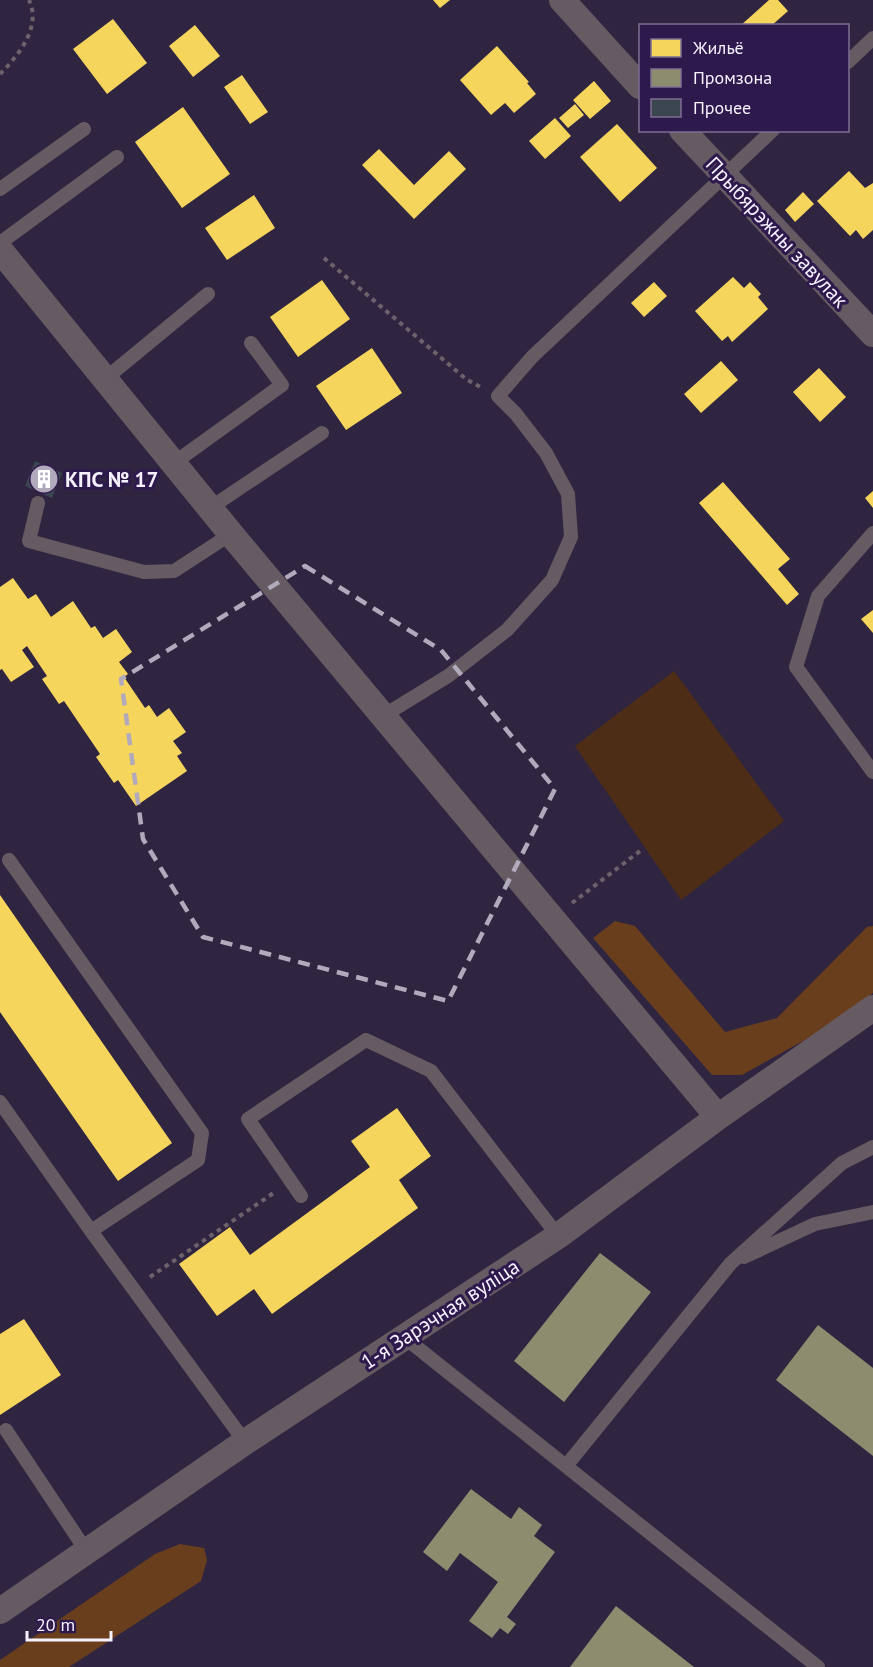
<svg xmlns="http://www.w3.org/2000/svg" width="873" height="1667" font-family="'PT Sans',sans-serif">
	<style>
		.green { fill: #4d2d16 }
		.forest { fill: #693e1d }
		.homes { fill: #f6d55c }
		.industry { fill: #8c8c6e }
		.building { fill: #3c4650 }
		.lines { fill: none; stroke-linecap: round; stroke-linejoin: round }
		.path { stroke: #6c626c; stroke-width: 4; stroke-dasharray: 4.5 4.5; stroke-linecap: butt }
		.lane { stroke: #665b62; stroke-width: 14 }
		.street { stroke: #665b62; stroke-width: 26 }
		.marked { fill: none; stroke: #b0aabc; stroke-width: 4.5; stroke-dasharray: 12 8; stroke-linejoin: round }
		.labels { text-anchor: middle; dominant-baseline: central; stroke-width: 6; stroke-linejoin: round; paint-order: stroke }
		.street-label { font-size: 21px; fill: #f5f1fe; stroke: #2e194d }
		.poi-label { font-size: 21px; font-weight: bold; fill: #f5f1fe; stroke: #2e194d; text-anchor: start }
	</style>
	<rect width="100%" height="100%" fill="#302541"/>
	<path class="green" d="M674,671l110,150 -103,79 -106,-154z"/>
	<path class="forest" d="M615,921l20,5 90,106 52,-14 90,-91 6,-1v67l-43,33 -88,49h-30l-119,-137z
		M180,1544l24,4 3,12 -6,21 -132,86h-69v-7l155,-106z"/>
	<path class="homes" d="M433,0h17l-10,8z
		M769,0h9l10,11 -17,15h-31z
		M113,19l34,44 -40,31 -34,-45z
		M195,25l25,31 -27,21 -24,-31z
		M497,46l32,36 -2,1 9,11 -22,19 -9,-10 -14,12 -31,-35z
		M242,75l26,37 -18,12 -26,-37z
		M594,81l17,20 -21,18 -17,-19z
		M575,104l9,11 -16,13 -9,-10z
		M183,107l47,67 -48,34 -47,-66z
		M555,118l16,18 -26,23 -16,-18z
		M617,124l40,44 -37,34 -40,-45z
		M379,149l35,36 35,-34 17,18 -52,50 -52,-54z
		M849,171l16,17 8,-5v47l-10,9 -7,-9 -6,6 -33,-35z
		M803,192l11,12 -19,18 -10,-12z
		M254,195l21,33 -48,32 -22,-32z
		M733,277l11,11 6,-6 11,12 -3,3 10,12 -36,33 -4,-6 -6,5 -27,-30z
		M322,280l28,39 -52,38 -28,-40z
		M654,282l13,14 -23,21 -13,-14z
		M372,348l30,45 -56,37 -30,-44z
		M721,361l17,19 -37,33 -17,-19z
		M819,368l27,29 -26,25 -27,-30z
		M723,482l67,77 -12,10 21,25 -12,11 -88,-102z
		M873,491v17l-8,-10z
		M13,578l15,21 8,-5 15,23 22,-16 18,27 4,-2 8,12 13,-9 16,23 -13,10 9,12 -4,3 21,31 4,-3 8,12 12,-9 17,24 -13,9 9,12 -5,3 10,15 -51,35 -18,-26 -4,3 -18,-26 4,-3 -36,-53 -5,3 -17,-25 5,-3 -20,-30 -5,4 12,17 -23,15 -9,-13 -2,1v-83z
		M873,610v23l-12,-14z
		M0,895l172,248 -54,38 -118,-169z
		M397,1108l34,48 -32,24 19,28 -146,106 -18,-25 -37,27 -38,-52 51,-37 20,28 120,-88 -19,-26z
		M24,1319l37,56 -61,40v-81z"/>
	<path class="industry" d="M600,1253l51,39 -87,110 -50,-41z
		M818,1325l55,43v88l-97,-76z
		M471,1489l40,30 8,-12 23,18 -8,11 21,16 -48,65 9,7 -8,10 -8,-6 -8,10 -23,-17 29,-39 -38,-29 -13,18 -24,-19z
		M616,1606l78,61h-124z"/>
	<path class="building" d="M35,461l27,12 -10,25 -27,-12z"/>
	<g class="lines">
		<path class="path" d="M0,74c18,-18 42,-47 29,-74
			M324,258l142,121 16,9
			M572,903l68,-52
			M150,1277l125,-85"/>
		<path class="lane" d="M848,62l25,-24
			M0,189l84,-60
			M0,243l117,-86
			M105,379l103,-85
			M174,463l108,-78 -31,-42
			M38,503l-9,38 115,31 30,-1 57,-37
			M210,508l112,-75
			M873,533l-55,63 -22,71 77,105
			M383,716l65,-40 59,-46 45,-50 19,-43 -3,-43 -22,-41 -30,-39 -18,-18 34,-39 241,-227
			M9,860l193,273 -4,27 -107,71
			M0,1102l91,129 154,211
			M301,1196l-53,-77 118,-79 65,31 127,165
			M744,1257l71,-33 58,-12
			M404,1337l414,330
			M6,1430l81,122
			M566,1466l165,-203 111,-100 31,-16"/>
		<path class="street" d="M562,0l78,86
			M682,130l191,204
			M0,250l231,284 487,583
			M0,1611l245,-169 313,-206 160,-119 155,-109"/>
	</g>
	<path class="marked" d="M305,566l136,84 114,139 -107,212 -245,-64 -60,-98 -22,-160z"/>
	<defs>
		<g id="building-disc" transform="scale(1.5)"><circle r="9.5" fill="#b0aabc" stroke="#2e194d"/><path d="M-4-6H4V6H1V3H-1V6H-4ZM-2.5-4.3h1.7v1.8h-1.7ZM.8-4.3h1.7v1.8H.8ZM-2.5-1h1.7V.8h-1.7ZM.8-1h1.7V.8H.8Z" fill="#fff"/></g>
	</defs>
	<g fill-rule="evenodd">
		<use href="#building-disc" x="44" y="479"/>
	</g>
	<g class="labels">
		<g class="street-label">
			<text transform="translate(777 232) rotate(47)">Прыбярэжны завулак</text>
			<text transform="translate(440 1314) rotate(-33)">1-я Зарэчная вуліца</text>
		</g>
		<g class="poi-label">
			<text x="65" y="479">КПС № 17</text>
		</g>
	</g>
	<rect x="639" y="24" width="210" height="108" fill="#2e194d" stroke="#7e6f94" stroke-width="1.5"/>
	<rect x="651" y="39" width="30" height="18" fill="#f6d55c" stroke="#7e6f94" stroke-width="1.5"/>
	<text x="693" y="54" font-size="18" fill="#f5f1fe">Жильё</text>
	<rect x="651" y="69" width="30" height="18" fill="#8c8c6e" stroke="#7e6f94" stroke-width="1.5"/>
	<text x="693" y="84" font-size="18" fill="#f5f1fe">Промзона</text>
	<rect x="651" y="99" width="30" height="18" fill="#3c4650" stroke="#7e6f94" stroke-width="1.5"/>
	<text x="693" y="114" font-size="18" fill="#f5f1fe">Прочее</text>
	<path d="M27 1631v9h84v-9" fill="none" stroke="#f5f1fe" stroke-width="3"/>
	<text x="36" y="1631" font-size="18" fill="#f5f1fe" stroke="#2e194d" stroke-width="4.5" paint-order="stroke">20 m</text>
</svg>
